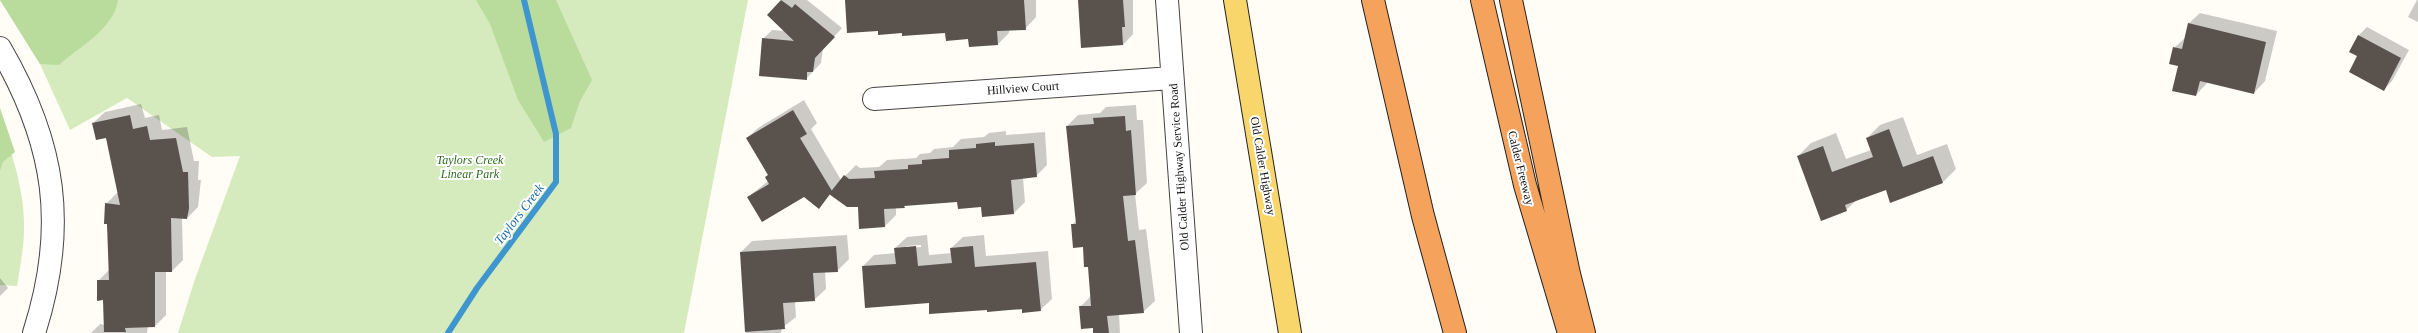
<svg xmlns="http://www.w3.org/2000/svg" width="2418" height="333" font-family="'Times New Roman',serif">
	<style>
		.green { fill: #d5ebbd }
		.forest { fill: #b9dc9c }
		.shadow { fill: #0003; fill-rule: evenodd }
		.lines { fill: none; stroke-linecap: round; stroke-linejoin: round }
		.stream { stroke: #3f96cf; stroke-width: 6 }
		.building { fill: #5a524d }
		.minor-casing { stroke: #444; stroke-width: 24 }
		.major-casing { stroke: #222; stroke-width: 24 }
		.highway-casing { stroke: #222; stroke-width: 24 }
		.minor { stroke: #fff; stroke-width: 22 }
		.major { stroke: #f9d66b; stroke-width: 22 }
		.highway { stroke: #f5a25d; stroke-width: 22 }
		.labels { text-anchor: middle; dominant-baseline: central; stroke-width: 4; stroke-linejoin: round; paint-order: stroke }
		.street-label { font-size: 12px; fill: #111; stroke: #fff }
		.park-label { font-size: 12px; font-style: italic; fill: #2f6b1f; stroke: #fff }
		.water-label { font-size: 13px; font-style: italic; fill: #1768a6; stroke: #fff }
	</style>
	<rect width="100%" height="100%" fill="#fffdf5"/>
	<path class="green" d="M0,0h748l-64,333h-506l16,-51 46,-126 -28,1 -85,-59 -57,32 -30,-66z
		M0,116c11,36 25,74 24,113 0,19 -4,38 -7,57l-17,-1z"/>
	<path class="forest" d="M0,0h118c-4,29 -39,47 -59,65l-19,-1z
		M476,0h80l36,80 -12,21 -9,27 -27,14 -26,-42 -28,-76z
		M0,108l15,44 -12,10 -3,9z"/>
	<path class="shadow" d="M782,0h25l35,28 -19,21 -2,14 -15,16 -43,-40 9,-9 14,1 -18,-16z
		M846,0h190v17l-11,12h-16v4l-11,11 -52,-12h-43l-24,-2z
		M1079,0h54v34l-10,11z
		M2417,0h1v22l-10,-5z
		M2200,13l77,18 -12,50 -11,12 -46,-11 -12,13 -17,-29 -5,-18 12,-11 2,-13z
		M2367,27l42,23 -17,31 -8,9 -26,-34 -8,-4 9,-17z
		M804,100l13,23 -6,6 30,51 15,-15 4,3 19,-1 8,-7 29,-2 4,-4 10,-1 4,-4 19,-2 8,-8 23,-2 5,-4 17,-2v4l39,-3 2,33 -11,11 -13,2 2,24 -11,11 -56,-12 -51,3 -3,3 -8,1v7l-11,11 -26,-20 -28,-12 -12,14 -15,-12 -56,1 20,-16 1,-7 -22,-36 11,-10z
		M141,104l4,14 14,-3 3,15 25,-3 7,34h5l-1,19h3l-3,27 -11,11h-5l1,42 -11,11h-6v44l-11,11h-7l-1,7h-56l9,-9 5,1 -1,-26 -6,-18 12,-12 -4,-65 12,-12 -12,-55 -13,-14 12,-11z
		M1136,105l1,15h6l4,63 -12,11 4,36 7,-1 9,72 -12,11 -24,2 1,19h-26l-1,-6 -13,-20 11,-11 -2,-30 -6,-20 -10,-22 4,-4 -10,-94 11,-11 22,-2 6,-6z
		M1903,117l14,38 30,-11 9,25 -13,13 -57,7 -29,11 -11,10 -48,-54 13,-13 25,-10 10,26 25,-9 -4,-12 13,-13z
		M847,235l2,24 -12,12h-12l1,18 -12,11 -19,2 1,15 -14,11 -1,5h-35l-5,-81 11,-11z
		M927,235l2,20 23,-2 -1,-5 12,-11 21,-2 2,21 62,-5 4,48 -12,11 -52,-1 -58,-7 -67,-36 11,-11 22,-2 -1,-5 12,-11zM921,245v2l-15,1v-2z
		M0,278l8,10 -8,8z"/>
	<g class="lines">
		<path class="stream" d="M448,333l29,-45 79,-106v-48l-32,-134"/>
	</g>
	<path class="building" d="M781,0l11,8 3,-4 40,33 -20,21 -2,14h-6v8l-48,-4 3,-38 32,3 -27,-26z
		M845,0h179l2,30 -29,1 1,14 -29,2 -1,-8 -22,2 -1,-8 -43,3v-3l-24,2v-4l-31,2z
		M1078,0h45l2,27h-3l1,18 -42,3z
		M2188,23l78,19 -12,52 -54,-13 -4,15 -24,-5 6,-25 -9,-2 4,-17 9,2z
		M2358,35l43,23 -17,33 -35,-19 8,-16 -8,-4z
		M793,110l14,24 -7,4 32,53 -13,18 -15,-12 -42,25 -15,-25 22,-13 -4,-7 3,-2 -22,-37z
		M130,115l3,14 14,-3 3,14 26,-2 7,34h5l1,36 -2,11 -16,-1 1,54h-17v55l-30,1 1,4h-22l-1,-32 -6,1v-21h12l-2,-56h-3l1,-21 15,2 -14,-67 -10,2 -4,-17z
		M1125,116l1,15 5,-1 5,65 -13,1 5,45 7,-1 9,73 -37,3 2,17h-16v-5l-12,1 -2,-23h12l-3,-39h-4l-1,-20 -10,1 -2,-24h5l-10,-98 28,-2 -1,-6z
		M1889,129l14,38 30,-11 10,27 -53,20 -4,-13 -41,15 2,6 -26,10 -24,-65 26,-10 9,26 41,-15 -7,-19z
		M995,142v4l39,-3 3,34 -26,3 3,34 -32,3 -1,-10 -23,2 -1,-7 -53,4 1,2 -21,1 1,18 -26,2 -1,-22h-11l-18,-13 15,-19 5,4 26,-1 -1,-7 34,-2v-4l14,-1v-4l27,-2v-8l27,-2v-4z
		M836,246l2,26 -25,1 2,28 -32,2 2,26 -40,3 -5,-80z
		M916,246l2,20 34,-3 -2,-15 23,-2 2,21 61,-5 5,49 -19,2v-4l-35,3v-2l-58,4v-11l-64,5 -3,-42 34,-2 -2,-16z"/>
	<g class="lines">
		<g class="minor-casing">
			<path id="minor" d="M1167,0l24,333
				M0,48c56,96 68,179 34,285
				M874,99l298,-21"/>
		</g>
		<g class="major-casing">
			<path id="major" d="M1235,0l55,333"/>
		</g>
		<g class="highway-casing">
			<path id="highway" d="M1373,0l50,216 32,117
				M1482,0l43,185 44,148
				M1511,0l58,274 15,59"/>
		</g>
		<use href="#minor" class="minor"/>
		<use href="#major" class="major"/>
		<use href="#highway" class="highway"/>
	</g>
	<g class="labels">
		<g class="street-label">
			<text transform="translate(1023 88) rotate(-4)">Hillview Court</text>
			<text transform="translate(1263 166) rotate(80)">Old Calder Highway</text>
			<text transform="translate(1179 167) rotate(-94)">Old Calder Highway Service Road</text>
			<text transform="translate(1521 168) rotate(76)">Calder Freeway</text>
		</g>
		<g class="park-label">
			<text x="470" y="160">Taylors Creek<tspan x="470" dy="14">Linear Park</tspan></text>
		</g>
		<g class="water-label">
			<text transform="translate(519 214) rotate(-53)">Taylors Creek</text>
		</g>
	</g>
</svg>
